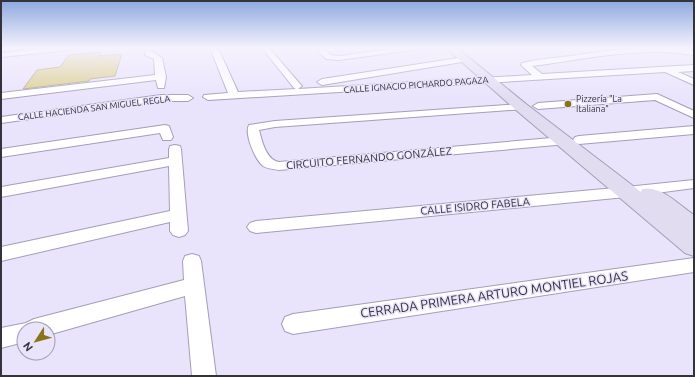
<svg xmlns="http://www.w3.org/2000/svg" width="695" height="377" font-family="Ubuntu,sans-serif">
	<style>
		.building { fill: #ddce8d; stroke: #aba58c }
		.lines { fill: none; stroke-linecap: round; stroke-linejoin: round }
		.minor-casing { stroke: #a49eb6; stroke-width: 2 }
		.secondary-casing { stroke: #a49eb6; stroke-width: 2 }
		.minor { fill: #fff; fill-rule: evenodd }
		.secondary { fill: #e2dcf1; fill-rule: evenodd }
		.poi-dot { fill: #887518; stroke: #e9e3fc; stroke-width: 1.5 }
		.labels { text-anchor: middle; dominant-baseline: central; stroke-width: 3; stroke-linejoin: round; paint-order: stroke }
		.far-street-label { font-size: 9px; fill: #34323b; stroke: #e9e3fc }
		.far-poi-label { font-size: 9px; fill: #34323b; stroke: #e9e3fc; text-anchor: start }
		.street-label { font-size: 11px; fill: #34323b; stroke: #e9e3fc }
		.near-street-label { font-size: 13px; fill: #34323b; stroke: #e9e3fc }
	</style>
	<rect width="100%" height="100%" fill="#e9e3fc"/>
	<path class="building" d="M101,52l-2,4 23,-2 -7,22 -25,3 -1,2 -66,8 14,-19 23,-3 9,-12z"/>
	<g class="lines">
		<g class="minor-casing">
			<path id="minor" d="M52,48h22l-4,2 -69,7v-4z
				M210,48h8l20,44 58,-3 -2,-1 -32,-40h7l31,36 2,2 -4,3 234,-14 -11,-10 1,-2c16,-4 33,-5 49,-7 40,-6 82,-13 123,-5v4c-53,-9 -109,4 -162,11l10,8 152,-9v6l-16,1 16,7v6l-29,-13 -457,28 -5,-3 1,-2 24,-2z
				M318,48h6l7,7 8,1 60,-8h17l-4,2 -73,10 -13,-1 -8,-8z
				M145,51h6l11,7 4,19 -2,11h-6l-2,-8 -155,19v-6l154,-18 -1,-16 -9,-4z
				M465,57l4,2 -1,2 -146,24 -5,-3 5,-3z
				M657,94l37,17v7l-39,-18 -117,9 -5,-3 5,-3z
				M161,95h27l5,3 -5,3h-27l-160,22v-6z
				M521,104l4,1 1,2 -1,2 -250,18 -16,3c3,11 7,30 20,32l284,-25 4,1 2,3 -2,3 -288,26c-5,-1 -11,-1 -16,-4 -8,-6 -19,-33 -14,-41l26,-4z
				M165,125l4,1 4,11 -2,3h-8l-3,-7 -159,24v-8z
				M694,126v8l-115,10 -4,-1 -2,-3 2,-3 4,-1z
				M175,145l5,1 1,3 7,82 -3,4 -6,2 -6,-2 -3,-4v-9l-169,39v-14l169,-36 -1,-45 -168,31v-10l168,-29v-9l1,-3z
				M694,180v8l-68,9 -370,36 -6,-2 -3,-4 3,-4 6,-2 370,-34z
				M192,254l7,2 2,5 15,115h-24l-7,-80 -137,39v-6h-24v13l-23,6v-20l25,-5 8,-4 150,-39 -1,-19 2,-5z
				M694,258v14l-401,62 -8,-3 -3,-7 3,-7 8,-3z"/>
		</g>
		<g class="secondary-casing">
			<path id="secondary" d="M446,48h11l69,56 115,88 1,-3c19,-4 37,16 52,26v41l-9,-3 -169,-143z"/>
		</g>
		<use href="#minor" class="minor"/>
		<use href="#secondary" class="secondary"/>
	</g>
	<linearGradient id="sky" x2="0" y2="1"><stop stop-color="#8da8de"/><stop offset="0.48" stop-color="#f5f2fe"/><stop offset="1" stop-color="#f5f2fe" stop-opacity="0"/></linearGradient>
	<rect width="695" height="100" fill="url(#sky)"/>
	<circle class="poi-dot" cx="568" cy="104" r="4"/>
	<g class="labels">
		<g class="far-street-label">
			<text transform="translate(416 85) rotate(-4)">CALLE IGNACIO PICHARDO PAGAZA</text>
			<text transform="translate(94 108) rotate(-7)">CALLE HACIENDA SAN MIGUEL REGLA</text>
		</g>
		<g class="far-poi-label">
			<text x="576" y="99">Pizzería "La<tspan x="576" dy="10">Italiana"</tspan></text>
		</g>
		<g class="street-label">
			<text transform="translate(369 158) rotate(-5)">CIRCUITO FERNANDO GONZÁLEZ</text>
			<text transform="translate(475 206) rotate(-5)">CALLE ISIDRO FABELA</text>
		</g>
		<g class="near-street-label">
			<text transform="translate(494 294) rotate(-8)">CERRADA PRIMERA ARTURO MONTIEL ROJAS</text>
		</g>
	</g>
	<rect width="695" height="377" fill="none" stroke="#34323b" stroke-width="4"/>
	<g transform="translate(36 341) rotate(234)"><circle r="19" fill="#e9e3fc" stroke="#a19caf"/>
	<path d="M0-3L7 15L0 10L-7 15Z" fill="#887518"/>
	<text y="-6" font-size="11" font-weight="bold" text-anchor="middle" fill="#34323b">N</text>
	</g>
</svg>
